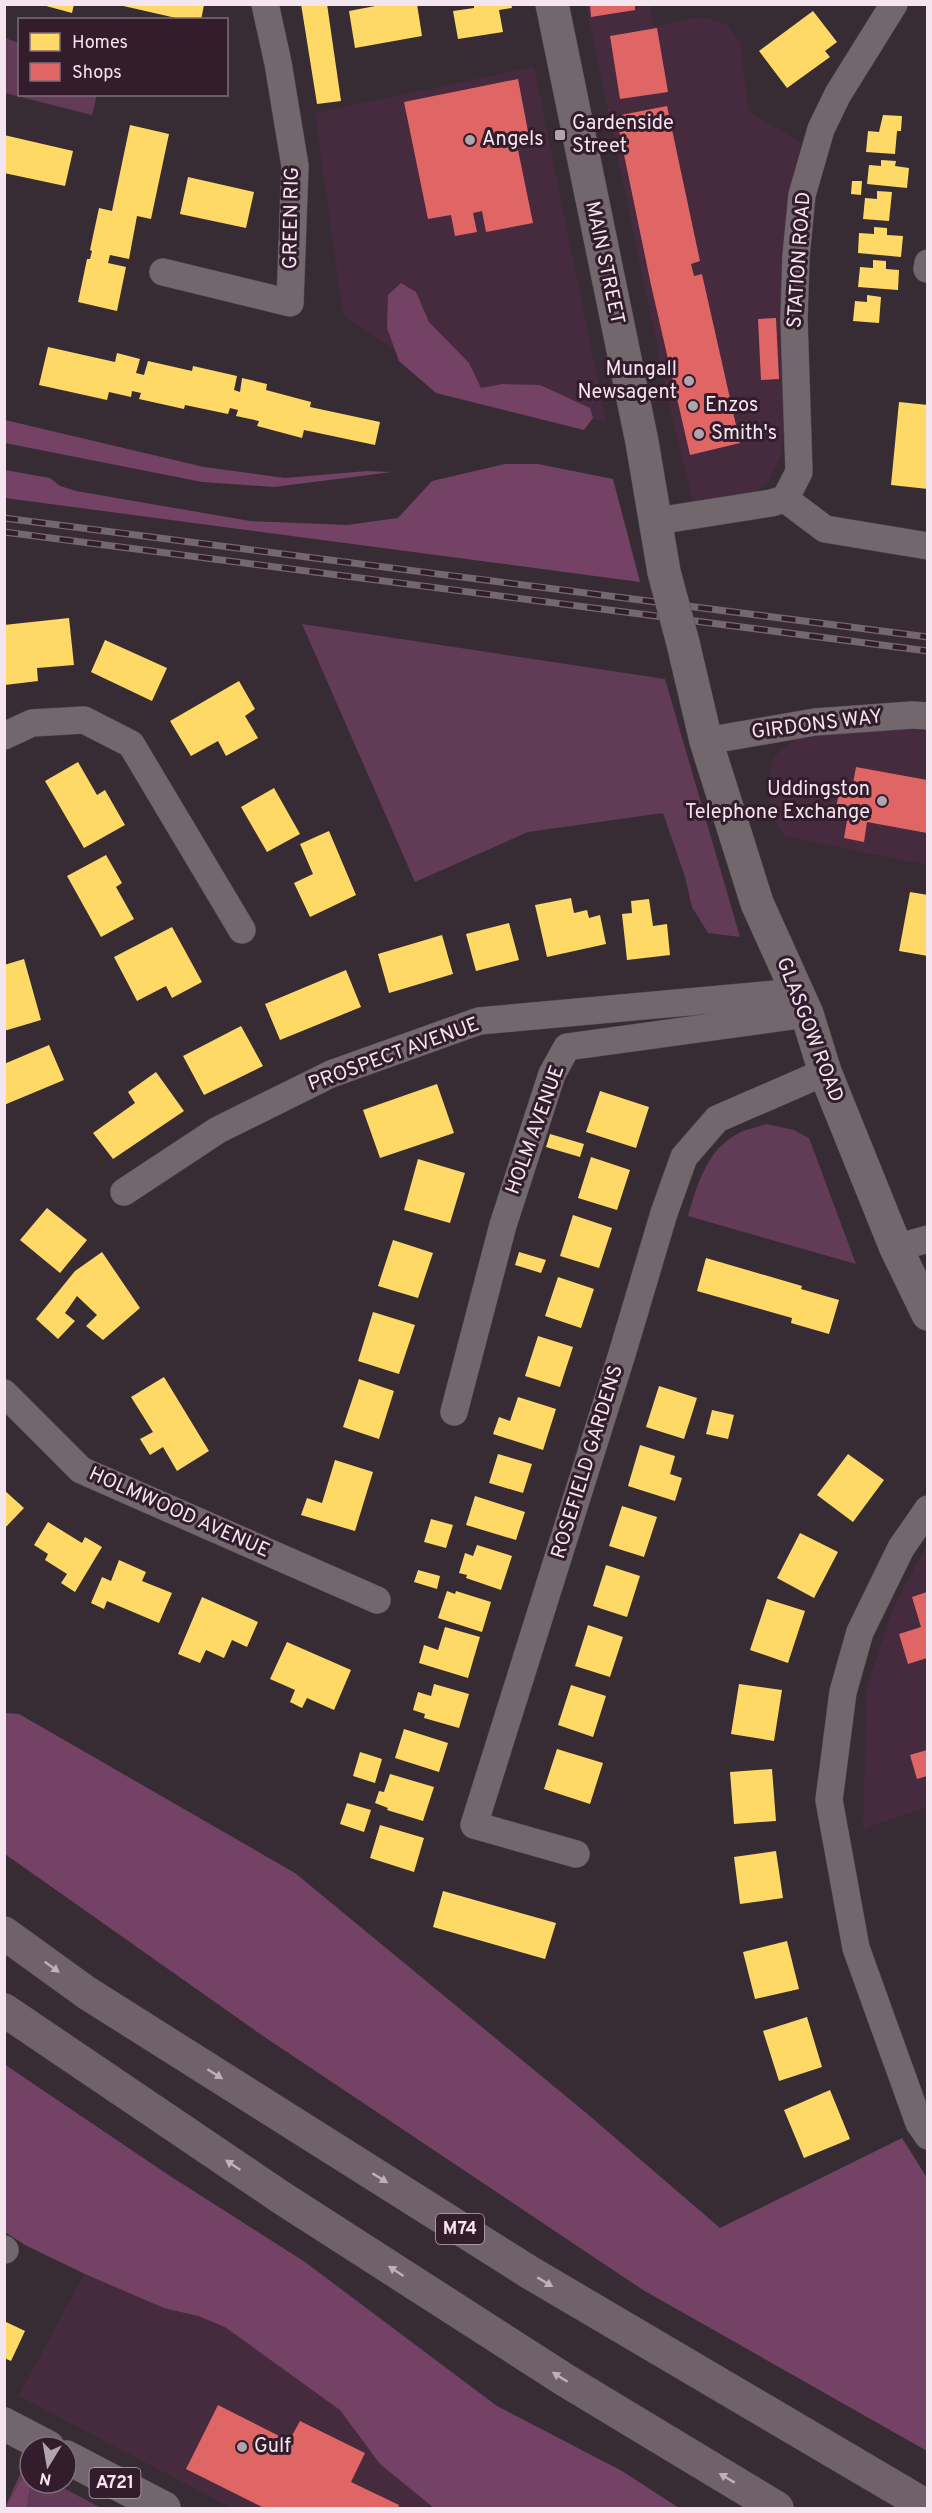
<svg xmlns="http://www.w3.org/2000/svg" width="932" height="2513" font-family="Overpass,sans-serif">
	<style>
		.built { fill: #462b3e }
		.green { fill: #623b56 }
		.forest { fill: #744265 }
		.homes { fill: #ffd966 }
		.shops { fill: #e06666 }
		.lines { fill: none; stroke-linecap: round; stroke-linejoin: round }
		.minor-casing { stroke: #564b52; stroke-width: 28 }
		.secondary-casing { stroke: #564b52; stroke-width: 34 }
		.primary-casing { stroke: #564b52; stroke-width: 34 }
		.motorway-casing { stroke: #564b52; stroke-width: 34 }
		.minor { stroke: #71676d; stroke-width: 27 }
		.secondary { stroke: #71676d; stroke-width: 33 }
		.primary { stroke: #72666e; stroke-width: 33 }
		.motorway { stroke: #6f626a; stroke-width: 33 }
		.rail-casing { stroke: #72686e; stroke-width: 7 }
		.rail { stroke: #331d2c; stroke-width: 4.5; stroke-dasharray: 14; stroke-linecap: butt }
		.secondary-bridge-casing { stroke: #564b52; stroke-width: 34; stroke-linecap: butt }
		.secondary-bridge { stroke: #71676d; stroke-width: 33 }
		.oneway { fill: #bfb1b9 }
		.poi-dot { fill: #b2a4ad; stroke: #331d2c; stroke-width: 2 }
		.labels { text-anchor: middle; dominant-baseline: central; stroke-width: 6; stroke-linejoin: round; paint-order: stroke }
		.shield { fill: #331d2c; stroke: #baa9b4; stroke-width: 1.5 }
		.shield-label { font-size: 18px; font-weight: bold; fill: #f4e5ee }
		.poi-label { font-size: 20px; fill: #f4e5ee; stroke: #331d2c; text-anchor: start }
		.street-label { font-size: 20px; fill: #f4e5ee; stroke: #331d2c }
	</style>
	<rect width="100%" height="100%" fill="#382c34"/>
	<path class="built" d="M586,5h64l3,21 50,-9 24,8 13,17 9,70 51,30 -16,291 -3,21 -12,26 -11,11 -65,10 -23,-93z
		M534,67l72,355 -168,-44 -95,-63 -28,-202z
		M892,728l35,3v134l-143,-29 -11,-19 -5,-32 5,-28 23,-18z
		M927,1544v263l-64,22 4,-142 25,-76z
		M101,2242l400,266h-269l-213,-112z"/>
	<path class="green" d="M5,38l14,5 1,51 77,1 -5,20 -87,-22z
		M302,624l363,55 75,258 -32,-4 -16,-26 -7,-30 -22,-64 -135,19 -113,50z
		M766,1124l28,6 15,8 47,126 -168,-48c9,-31 19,-67 51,-83 8,-4 18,-6 27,-9z
		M23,2467l7,3v13h24l47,25h-74l3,-23 -4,-12 -21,35z"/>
	<path class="forest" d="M401,283l15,9 13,30 40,41 12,25 22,-4 37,1 50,23 3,10 -9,12 -148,-37 -37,-32 -12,-33 1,-33z
		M5,420l199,47 81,11 82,-7 25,1 -118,15 -72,-5 -197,-39z
		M505,464h33l75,15 27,103 -635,-84v-28l45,8 10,8 16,5 174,30 97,4 51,-7 34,-37z
		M5,1713l14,1 276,159 290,239 135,116 182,-90 25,40v273l-284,-161 -380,-254 -258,-182z
		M4,2064l166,112 135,86 192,144 125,65 57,37h-245l-54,-44 -40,-54 -115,-83 -27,-11 -34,-8 -79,-34 -60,-29 -20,-13z
		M26,2472l4,13 -3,23h-22z"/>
	<path class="homes" d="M39,4h35l-2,9z
		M301,4h26l14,97 -24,3z
		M386,4h31l5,32 -67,12 -6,-37z
		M474,4h37l1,4 -13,2 4,22 -45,7 -5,-28 21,-3z
		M119,5h85l-3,15h-16z
		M813,11l24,31 -12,9 5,6 -43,31 -28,-37z
		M883,115l19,1 -1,15h-4l-2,23 -29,-2 2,-21 11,1z
		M130,125l39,9 -18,85 -14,-3 -8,43 -19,-4 -2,8 18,4 -9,44 -39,-9 9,-43h3l2,-8 -2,-1 9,-42 13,3z
		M4,135l69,16 -8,35 -61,-13z
		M881,160l15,1 -1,5 14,2 -2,20 -40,-4 2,-19 12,1z
		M188,177l66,15 -8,36 -66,-14z
		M852,181h10l-1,14 -10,-1z
		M877,191l15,1 -3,29 -26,-2 2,-21 12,1z
		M874,227l13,1v7l16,1 -2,21 -43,-4 1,-20 15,1z
		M873,260l13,1v8l13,1 -1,20 -40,-3 2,-20 13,1z
		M867,295l14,2 -2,26 -26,-2 2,-20 12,1z
		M48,347l67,15 2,-9 23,6 -4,14 8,2 4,-14 44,10 1,-5 44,10 -3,14 6,2 2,-14 25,6 -1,6 45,12 -1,5 70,15 -5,23 -71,-15 -2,8 -45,-12 2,-5 -23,-5 2,-6 -8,-2 -2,6 -43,-9 -1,4 -45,-10 2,-6 -9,-2 -1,6 -22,-5 -2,8 -68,-15z
		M899,402l29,3v84l-37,-4z
		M69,618l5,47 -37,3 1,13 -33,4 -1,-60z
		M105,640l62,28 -15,33 -61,-29z
		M239,681l16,28 -10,7 13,22 -32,18 -8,-15 -27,15 -21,-35z
		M78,762l19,33 8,-5 20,35 -41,23 -39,-67z
		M274,788l26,46 -33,18 -26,-45z
		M329,831l27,64 -46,22 -16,-34 19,-9 -13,-30z
		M106,855l16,28 -6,4 18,32 -33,18 -34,-61z
		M910,892l18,3v61l-29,-5z
		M571,898l3,15 13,-3 2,8 11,-3 6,29 -59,13 -12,-52z
		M649,899l4,27 14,-2 3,31 -43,5 -5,-46 10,-1 -1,-12z
		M509,923l10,37 -43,11 -10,-37z
		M172,927l30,55 -30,16 -6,-12 -29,15 -23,-44z
		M442,935l11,39 -64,19 -11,-39z
		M24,959l17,61 -37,11v-66z
		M346,970l15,37 -81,33 -15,-36z
		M241,1026l22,40 -59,29 -21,-39z
		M49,1045l15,35 -60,25v-41z
		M156,1072l28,39 -71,48 -20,-26 42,-30 -7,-11z
		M437,1084l17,49 -74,25 -17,-48z
		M600,1091l49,16 -13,41 -50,-16z
		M550,1134l34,10 -4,13 -34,-10z
		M591,1157l39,13 -13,40 -39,-12z
		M418,1159l47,14 -15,50 -46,-13z
		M47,1208l40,32 -27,33 -40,-33z
		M573,1215l39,13 -13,40 -39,-12z
		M393,1240l40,13 -15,45 -40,-12z
		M102,1252l38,56 -37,32 -17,-14 11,-11 -20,-19 -12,17 10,8 -17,18 -22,-20 39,-48z
		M519,1252l27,8 -5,13 -26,-8z
		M706,1258l96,28 -1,3 38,11 -10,34 -38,-11 1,-5 -95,-27z
		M558,1277l36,12 -13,39 -36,-12z
		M373,1312l42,13 -16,49 -41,-13z
		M538,1336l35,11 -13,40 -35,-11z
		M164,1377l45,74 -32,20 -14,-24 -13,8 -10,-16 13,-7 -22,-35z
		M359,1379l35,12 -15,48 -36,-12z
		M659,1386l38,12 -13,41 -38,-12z
		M518,1397l38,12 -13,41 -50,-16 6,-17 11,4z
		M712,1410l22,5 -6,24 -22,-5z
		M640,1445l35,11 -5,18 12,4 -7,23 -47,-15z
		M498,1454l34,10 -9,29 -34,-10z
		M848,1454l36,26 -31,42 -36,-27z
		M335,1460l38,12 -18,59 -54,-16 6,-17 15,5z
		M4,1490l20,18 -20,21z
		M475,1496l50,16 -9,28 -50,-15z
		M622,1506l35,11 -13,40 -35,-11z
		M431,1519l22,6 -7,23 -22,-6z
		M48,1522l34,21 3,-6 17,10 -27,45 -14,-9 6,-9 -22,-14 3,-6 -14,-9z
		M800,1533l38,19 -24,46 -37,-20z
		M477,1545l35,11 -11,34 -35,-12 1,-3 -8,-2 6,-20 8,3z
		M119,1560l27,12 -4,9 30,12 -13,30 -52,-22 -3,8 -13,-6 11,-26 9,4z
		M606,1565l34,11 -13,41 -34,-11z
		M418,1570l22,6 -3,13 -23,-7z
		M447,1591l8,3 1,-3 35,11 -9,30 -44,-14z
		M202,1597l56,25 -11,25 -15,-7 -8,18 -18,-8 -6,13 -22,-9z
		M767,1599l38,12 -17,52 -38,-13z
		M588,1625l35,12 -13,40 -35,-11z
		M445,1627l35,10 -12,41 -49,-15 5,-18 14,5z
		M287,1642l64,28 -17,40 -27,-12 -5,10 -12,-6 5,-12 -25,-11z
		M434,1684l35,10 -10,34 -35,-10 1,-4 -12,-4 5,-18 13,4z
		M739,1684l43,6 -8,51 -43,-7z
		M571,1685l35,11 -13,41 -35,-12z
		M404,1729l44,14 -9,29 -44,-14z
		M557,1749l46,14 -13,41 -46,-15z
		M360,1752l22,7 -7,24 -22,-7z
		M772,1769l4,52 -42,3 -4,-52z
		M390,1774l44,13 -11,34 -36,-11 1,-2 -13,-5 4,-12 5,1z
		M347,1803l24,7 -7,22 -24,-8z
		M380,1825l44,13 -10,34 -44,-14z
		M776,1851l7,47 -43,6 -6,-47z
		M443,1891l113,32 -11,36 -112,-32z
		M787,1941l12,48 -44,10 -12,-47z
		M807,2017l15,50 -43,14 -16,-50z
		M830,2090l20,49 -46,19 -20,-48z
		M4,2321l21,10 -14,30 -7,-3z"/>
	<path class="shops" d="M590,4h45v6l-44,7z
		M657,28l11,64 -48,7 -10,-63z
		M518,79l12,63 -13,3 16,78 -47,9 -4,-21 -9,2 4,19 -22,4 -4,-21 -23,4 -24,-117z
		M667,106l33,155 -9,3 3,12 8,-2 38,169 -50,12 -39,-170 -35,-169z
		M776,318l3,61 -18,1 -3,-61z
		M856,767l71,13v53l-60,-11 -3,20 -20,-4 4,-23 -13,-2 5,-26 12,2z
		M927,1592v66l-19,6 -9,-30 22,-7 -9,-30z
		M927,1750v26l-10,3 -7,-24z
		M218,2405l71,36 11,-20 65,32 -14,29 48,23 -1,3h-134l-78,-39z"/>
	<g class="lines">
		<g class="minor-casing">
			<path id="minor" d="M927,269l1,-6
				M163,272l127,31 5,-137 -17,-103 -13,-59
				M785,499l40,30 103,17
				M657,521l114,-18 14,-4 14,-27 -5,-153 2,-63 6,-61 19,-66 17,-35 56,-90
				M4,736l28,-13 52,-3 47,24 111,186
				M706,741l109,-19 97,-7 16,1
				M124,1192l94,-62 113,-56 148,-53 319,-29
				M896,1248l32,-9
				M4,1393l77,77 296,130
				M454,1412l49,-187 49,-151 15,-27 240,-33
				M928,1509l-27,39 -41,84 -17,60 -14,108 27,148 63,175 9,13
				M576,1854l-102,-29 148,-471 42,-141 20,-56 33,-38 108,-47
				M4,2249l1,1"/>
		</g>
		<g class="secondary-casing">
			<path id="secondary" d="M552,4l90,438 22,130
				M683,643l23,98 51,162 50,111 18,58 71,176 32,66"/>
		</g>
		<g class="primary-casing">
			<path id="primary" d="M4,2424l44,23
				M66,2457l98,51"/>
		</g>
		<g class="motorway-casing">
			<path id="motorway" d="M4,1933l83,60 442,279 399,235
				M4,2010l278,188 283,182 212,128"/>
		</g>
		<use href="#minor" class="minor"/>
		<use href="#secondary" class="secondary"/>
		<use href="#primary" class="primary"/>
		<use href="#motorway" class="motorway"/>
		<g class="rail-casing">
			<path id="rail" d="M4,518l924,119
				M4,532l924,119"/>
		</g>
		<use href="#rail" class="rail"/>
		<g class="secondary-bridge-casing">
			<path id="secondary-bridge" d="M664,572l19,71"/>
		</g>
		<use href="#secondary-bridge" class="secondary-bridge"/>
	</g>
	<defs><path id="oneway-solid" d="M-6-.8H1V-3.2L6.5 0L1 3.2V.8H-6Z" transform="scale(1.5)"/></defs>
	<g class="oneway">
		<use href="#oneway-solid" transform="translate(52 1967) rotate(36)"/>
		<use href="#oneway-solid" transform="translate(215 2074) rotate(32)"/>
		<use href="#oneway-solid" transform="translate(233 2165) rotate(-146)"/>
		<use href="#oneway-solid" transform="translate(380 2178) rotate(32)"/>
		<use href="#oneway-solid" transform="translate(396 2271) rotate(-147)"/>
		<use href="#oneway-solid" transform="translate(545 2282) rotate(31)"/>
		<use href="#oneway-solid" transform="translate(560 2377) rotate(-148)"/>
		<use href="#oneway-solid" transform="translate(727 2478) rotate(-149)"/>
	</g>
	<g class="poi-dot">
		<rect x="554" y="129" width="12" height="12" rx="3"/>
		<circle cx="470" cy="140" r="6"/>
		<circle cx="689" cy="381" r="6"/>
		<circle cx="693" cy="406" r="6"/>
		<circle cx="699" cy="434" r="6"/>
		<circle cx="882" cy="801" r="6"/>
		<circle cx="242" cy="2447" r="6"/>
	</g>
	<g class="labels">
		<g class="shield">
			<rect x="436" y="2214" width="48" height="30" rx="4.5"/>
			<rect x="89.5" y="2468" width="51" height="30" rx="4.5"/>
		</g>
		<g class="shield-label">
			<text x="460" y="2229">M74</text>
			<text x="115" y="2483">A721</text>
		</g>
		<g class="poi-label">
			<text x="572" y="124">Gardenside<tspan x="572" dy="23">Street</tspan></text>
			<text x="482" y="140">Angels</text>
			<text x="677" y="370" text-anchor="end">Mungall<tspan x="677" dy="23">Newsagent</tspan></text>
			<text x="705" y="406">Enzos</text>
			<text x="711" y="434">Smith's</text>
			<text x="870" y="790" text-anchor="end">Uddingston<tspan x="870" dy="23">Telephone Exchange</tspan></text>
			<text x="254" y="2447">Gulf</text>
		</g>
		<g class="street-label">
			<text transform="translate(292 218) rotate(-89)">GREEN RIG</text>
			<text transform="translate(800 260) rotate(-86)">STATION ROAD</text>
			<text transform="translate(604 263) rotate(78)">MAIN STREET</text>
			<text transform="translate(817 725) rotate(-7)">GIRDONS WAY</text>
			<text transform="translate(809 1030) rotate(69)">GLASGOW ROAD</text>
			<text transform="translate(394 1055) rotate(-20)">PROSPECT AVENUE</text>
			<text transform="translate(536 1130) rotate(-70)">HOLM AVENUE</text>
			<text transform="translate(588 1462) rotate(-73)">ROSEFIELD GARDENS</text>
			<text transform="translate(179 1513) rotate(24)">HOLMWOOD AVENUE</text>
		</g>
	</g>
	<rect width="932" height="2513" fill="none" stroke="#f4e5ee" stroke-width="12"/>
	<rect x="18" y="18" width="210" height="78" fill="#331d2c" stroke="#806d7a" stroke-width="1.5"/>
	<rect x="30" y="33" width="30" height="18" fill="#ffd966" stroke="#806d7a" stroke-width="1.5"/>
	<text x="72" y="48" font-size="18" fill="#f4e5ee">Homes</text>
	<rect x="30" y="63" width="30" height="18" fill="#e06666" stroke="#806d7a" stroke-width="1.5"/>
	<text x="72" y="78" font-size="18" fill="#f4e5ee">Shops</text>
	<g transform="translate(48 2465) rotate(191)"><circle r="28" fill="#331d2c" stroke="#806d7a" stroke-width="1.5"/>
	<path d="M0-4.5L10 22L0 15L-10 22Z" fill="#b2a4ad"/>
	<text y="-9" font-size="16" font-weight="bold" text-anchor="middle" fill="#f4e5ee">N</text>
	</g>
</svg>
